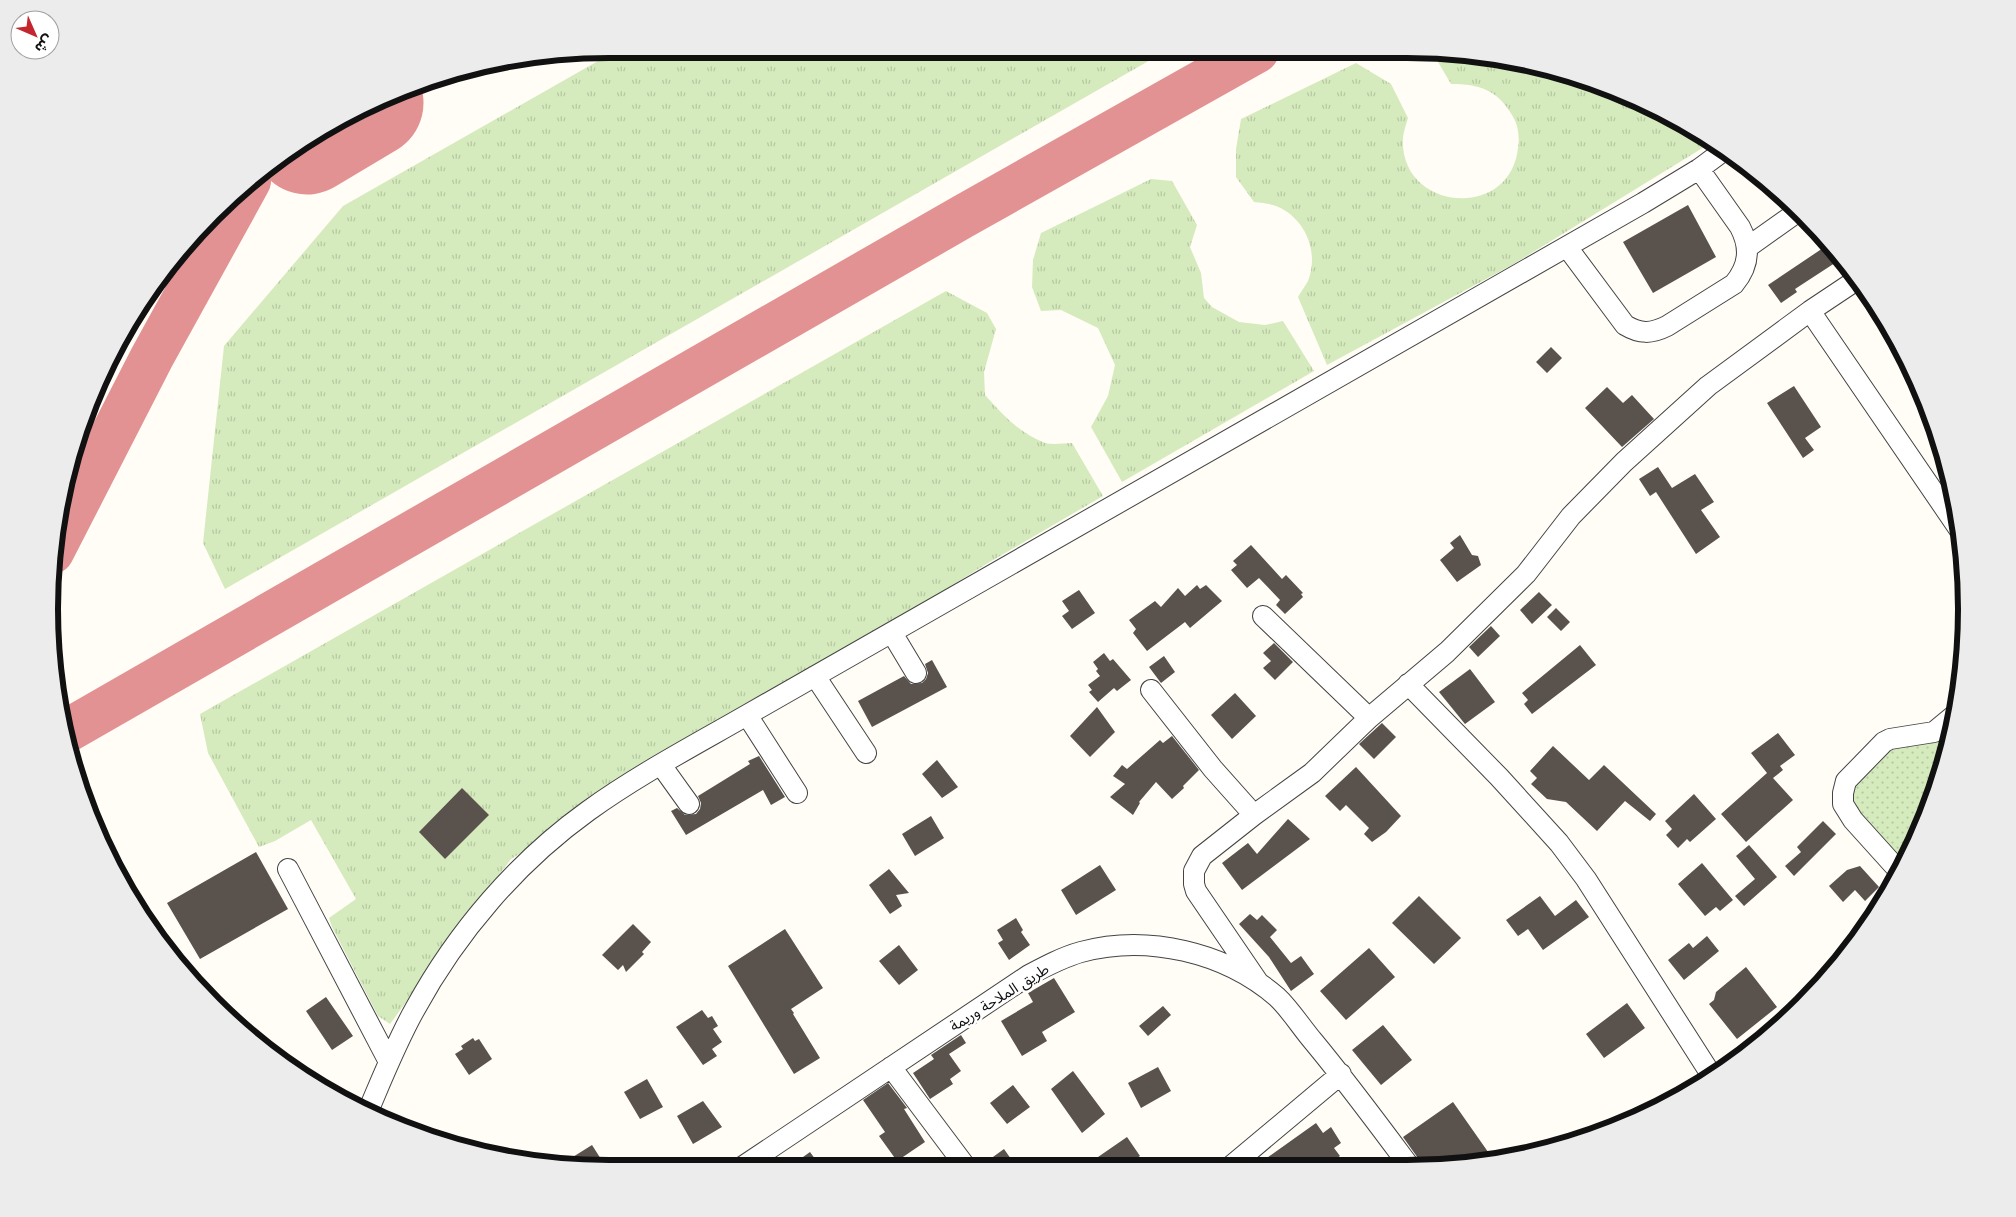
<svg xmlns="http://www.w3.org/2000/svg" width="2016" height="1217" font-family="Lora,'Noto Sans Arabic',serif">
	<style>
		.grass { fill: url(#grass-tufts) }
		.park { fill: url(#park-dots) }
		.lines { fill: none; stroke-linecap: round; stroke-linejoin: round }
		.taxiway { stroke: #e29292; stroke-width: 44 }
		.runway { stroke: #e29292; stroke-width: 109 }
		.building { fill: #5a524d }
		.minor-casing { stroke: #444; stroke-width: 22 }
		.minor { stroke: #fff; stroke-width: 20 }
		.labels { text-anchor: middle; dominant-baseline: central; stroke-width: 5; stroke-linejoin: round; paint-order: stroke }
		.street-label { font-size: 15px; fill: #111; stroke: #fff }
		.rim { fill: none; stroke: #111; stroke-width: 6 }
	</style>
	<defs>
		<pattern id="grass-tufts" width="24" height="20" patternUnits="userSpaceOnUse" patternTransform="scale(1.25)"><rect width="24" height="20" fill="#d5ebbd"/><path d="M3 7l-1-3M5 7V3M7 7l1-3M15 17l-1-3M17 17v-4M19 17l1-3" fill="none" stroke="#b6c8a1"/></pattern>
		<pattern id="park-dots" width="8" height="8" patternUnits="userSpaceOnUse" patternTransform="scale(1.25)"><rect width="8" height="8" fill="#d5ebbd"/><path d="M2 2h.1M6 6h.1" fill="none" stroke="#b6c8a1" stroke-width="1.8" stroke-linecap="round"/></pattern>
	</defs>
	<rect width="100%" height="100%" fill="#fffdf5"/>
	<path class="grass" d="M1438,50l150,29 126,62 -202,124 -185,100 -29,-68c3,-5 7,-11 10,-16 12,-30 -4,-66 -35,-76 -6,-2 -13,-2 -19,-3l-18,-25v-28l5,-30 115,-56 35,21 17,34c-2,6 -4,13 -5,19 -5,74 107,85 115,11 2,-11 0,-24 -6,-33 -15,-25 -32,-31 -61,-31l-13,-22z
		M1166,51l-941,538 -22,-46 21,-197 119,-140 269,-153z
		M1151,179l21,2 25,44 -7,22 11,26 3,25 8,9 27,15 26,3 18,-4 31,50 -192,111 -31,-55 17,-31 7,-31 -17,-37 -37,-18 -20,1 -9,-24 1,-27 8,-27z
		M946,291l41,22 9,16 -12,43 1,23c17,19 35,39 60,48 8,2 19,0 27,0l31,53 -115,67 -477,296 -121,165 -12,-8 -46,-89 -3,-9 27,-19 -45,-79 -36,21 -16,6 -51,-94 -8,-39z"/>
	<path class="park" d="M1956,718l-31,105 -26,48 -46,-51 -7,-39 32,-33z"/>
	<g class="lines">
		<path class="taxiway" d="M52,552l100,-195 97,-176
			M65,732l897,-515 295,-166"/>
		<path class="runway" d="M307,140l62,-37"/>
	</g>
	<path class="building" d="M1688,205l28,52 -63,36 -30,-51z
		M1829,244l12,15 -46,30 2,3 -16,11 -13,-18z
		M1551,347l11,11 -15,15 -11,-11z
		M1794,386l27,41 -16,11 9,12 -11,8 -36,-55z
		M1607,387l16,16 9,-8 22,24 -32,28 -37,-39z
		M1658,467l14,21 23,-14 19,28 -13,8 19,27 -24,17 -40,-62 -6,4 -11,-17z
		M1460,535l12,20 6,1 3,9 -24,17 -17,-22 14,-12 -4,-5z
		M1251,545l31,34 4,-4 17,18 -2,1 2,3 -18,17 -9,-9 4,-5 -21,-22 -12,10 -16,-18 6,-5 -4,-4z
		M1197,585l3,4 6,-4 16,16 -32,27 -5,-6 -38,29 -14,-18 3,-4 -7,-9 26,-19 6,6 17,-19 7,8z
		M1079,590l16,23 -23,16 -10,-13 7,-5 -7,-10z
		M1539,592l13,13 -20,19 -12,-14z
		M1556,608l14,14 -9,9 -14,-14z
		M1491,626l9,10 -22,21 -9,-10z
		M1274,643l19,19 -18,18 -12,-12 8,-7 -8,-8z
		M1580,645l16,20 -64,49 -8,-10 4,-4 -6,-7z
		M1104,653l6,8 3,-2 18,21 -14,11 -3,-3 -16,14 -9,-10 3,-2 -4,-5 12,-9 -4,-5 2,-2 -5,-7z
		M1164,656l11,16 -14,11 -12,-16z
		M932,660l15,27 -75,40 -14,-26 46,-25 7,8 11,-1 4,-4 2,-6 -3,-9z
		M1470,669l25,33 -30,22 -26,-32z
		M1235,693l21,23 -24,23 -21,-24z
		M1097,707l18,25 -25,25 -20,-21z
		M1382,723l14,14 -22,22 -15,-15z
		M1778,733l17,22 -15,11 3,4 -10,8 20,22 -47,42 -25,-28 46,-41 -16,-20z
		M1172,736l27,34 -16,16 1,2 -12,11 -16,-17 -17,20 1,1 -7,12 -23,-18 15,-13 -12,-8 9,-11 5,4 33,-29 3,3z
		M1553,746l36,34 15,-15 52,49 -6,7 -25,-20 -28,30 -31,-29 -19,-3 -16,-15 6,-6 -7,-7z
		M759,756l26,41 -14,8 -8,-15 -77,45 -15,-24 6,-3 8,7 11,-1 4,-5 1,-6 -3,-7 52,-32 -2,-3z
		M937,760l21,27 -16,11 -20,-24z
		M1356,767l45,49 -15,16 -14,10 -8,-8 5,-6 -23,-23 -6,6 -15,-15z
		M462,788l27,27 -44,44 -26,-27z
		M1694,794l22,25 -26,23 -3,-3 -9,9 -12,-13 6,-6 -7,-8z
		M931,816l13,22 -29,18 -13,-22z
		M1288,819l22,20 -68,51 -20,-27 26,-20 9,11z
		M1823,821l13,13 -42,42 -9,-10 16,-14 -4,-5z
		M1749,845l28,32 -33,29 -9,-10 20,-17 -19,-23z
		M256,852l32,57 -88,50 -33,-56z
		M1702,863l31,37 -13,11 -4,-4 -11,9 -27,-32z
		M1100,865l16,25 -40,25 -15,-25z
		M1860,866l19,21 -14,14 -10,-11 -12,12 -14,-16 18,-16z
		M889,869l20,24 -13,2 6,11 -12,8 -21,-29z
		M1419,896l42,42 -27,26 -42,-41z
		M1540,896l15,20 21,-16 13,17 -46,33 -15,-21 -10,7 -12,-16z
		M1250,914l7,6 5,-5 15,15 -7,7 21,26 10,-7 13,18 -23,17 -22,-34 -30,-33z
		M1016,918l7,12 -2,2 9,13 -21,15 -11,-17 5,-3 -6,-10z
		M633,924l18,18 -9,10 2,2 -18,18 -3,-7 -5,5 -16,-15z
		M785,929l38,59 -32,21 3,4 -1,1 27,44 -26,16 -66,-108z
		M1707,936l12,15 -35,29 -16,-20 21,-17 4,5z
		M899,945l19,25 -19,15 -20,-24z
		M1369,948l26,29 -49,43 -26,-29z
		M1746,967l31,40 -40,32 -28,-35 5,-4 2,-8z
		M1054,978l21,34 -33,20 5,9 -25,15 -21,-35 32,-19 -5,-9z
		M326,997l27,39 -21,14 -26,-39z
		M1627,1003l18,25 -41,30 -18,-24z
		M1163,1006l8,9 -23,21 -9,-10z
		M702,1010l6,8 4,-2 6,10 -5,3 9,13 -10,7 5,7 -14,9 -27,-38z
		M1383,1025l29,35 -31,25 -29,-35z
		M961,1035l5,8 -17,11 12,17 -11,8 3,5 -23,15 -17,-26 21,-14 -3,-4z
		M473,1038l2,3 4,-2 13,20 -23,16 -14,-21 8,-5 -2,-3z
		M1158,1067l13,24 -30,17 -13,-25z
		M1073,1071l32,43 -23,19 -31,-44z
		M647,1079l16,28 -23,12 -16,-27z
		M888,1083l19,25 -3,1 21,33 -28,19 -18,-25 6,-4 -22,-32z
		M1013,1085l17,22 -23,17 -17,-21z
		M703,1101l19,26 -29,17 -16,-28z
		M1453,1102l40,57 -49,8h-10l-8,-10 -6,4 -17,-24z
		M1316,1123l7,10 8,-6 10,16 -7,5 6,8 -16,11h-70z
		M1127,1137l13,19 -16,11h-19l-7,-10z
		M592,1145l14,22h-34l-12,-2z
		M1004,1149l7,10 -3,2 5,6h-34z
		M810,1152l11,15h-32z"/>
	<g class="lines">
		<g class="minor-casing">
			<path id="minor" d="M1567,247l58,78c15,9 26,9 42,1l67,-42c15,-18 17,-36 6,-57l-41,-58
				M1748,247l52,-37
				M1810,311l149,218
				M1263,616l106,102
				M892,633l24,40
				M815,676l51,77
				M1408,684l91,93 60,66 27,36 126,197
				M1151,690l62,79 41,46
				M747,715l50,78
				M661,765l28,39
				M288,869l101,193
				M1899,871l-46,-51 -10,-16v-11l3,-12 38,-39 6,-3 44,-7 23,-19
				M1258,982l-62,-91 -2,-7v-13l8,-15 52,-41 58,-42 57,-55 78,-66 79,-78 45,-58 53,-54 84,-76 102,-75 48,-32
				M891,1067l75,100
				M369,1109c14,-33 28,-68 46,-100 42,-77 102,-147 173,-198 50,-36 105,-65 159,-96l896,-512 56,-34 27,-20
				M742,1167l287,-192c17,-9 34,-18 52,-23 66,-18 144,0 196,45 13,12 24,30 36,44 34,41 65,83 97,126
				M1230,1167l111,-93"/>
		</g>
		<use href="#minor" class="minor"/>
	</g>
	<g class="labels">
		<g class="street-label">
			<text transform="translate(999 997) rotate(-32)">طريق الملاحة وريمة</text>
		</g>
	</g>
	<path d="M0 0H2016V1217H0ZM609 58H1407A551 551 0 0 1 1958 609V609A551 551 0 0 1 1407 1160H609A551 551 0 0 1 58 609V609A551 551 0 0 1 609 58Z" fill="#ececec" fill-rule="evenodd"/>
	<path class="rim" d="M609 58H1407A551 551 0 0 1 1958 609V609A551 551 0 0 1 1407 1160H609A551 551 0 0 1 58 609V609A551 551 0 0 1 609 58Z"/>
	<g transform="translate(35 35) rotate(135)"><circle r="24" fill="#ffffff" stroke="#a0a0a0"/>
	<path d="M0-4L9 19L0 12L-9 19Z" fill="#c4262e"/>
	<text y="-8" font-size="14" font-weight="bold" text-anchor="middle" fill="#111111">ش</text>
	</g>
</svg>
